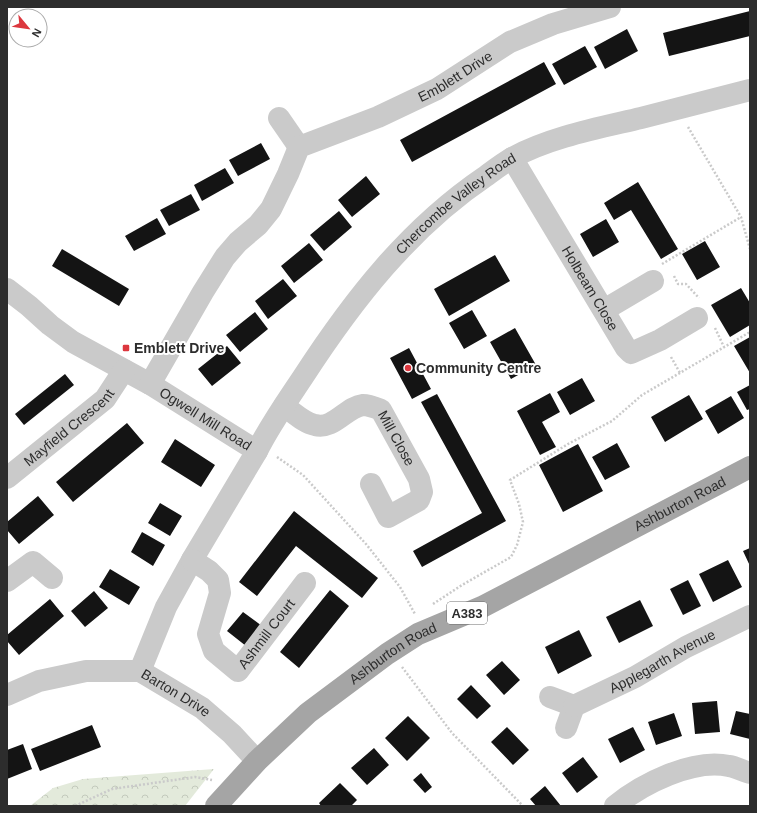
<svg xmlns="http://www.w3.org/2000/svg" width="757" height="813" font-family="Arial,sans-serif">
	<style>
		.forest { fill: url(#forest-crowns) }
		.building { fill: #141414 }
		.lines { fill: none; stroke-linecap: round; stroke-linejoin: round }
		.path { stroke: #cacaca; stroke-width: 2.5; stroke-dasharray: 2 2; stroke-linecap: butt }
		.minor { stroke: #cacaca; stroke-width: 22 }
		.major { stroke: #a5a5a5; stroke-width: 22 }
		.poi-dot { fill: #dc373e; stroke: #fff; stroke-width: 1.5 }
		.labels { text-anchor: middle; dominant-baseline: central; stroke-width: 4; stroke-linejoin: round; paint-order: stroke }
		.shield { fill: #fff; stroke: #6c6c6c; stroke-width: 1 }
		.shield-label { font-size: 13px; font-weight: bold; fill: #2d2d2d }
		.street-label { font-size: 14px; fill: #2d2d2d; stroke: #fff }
		.poi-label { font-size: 14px; font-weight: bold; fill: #2d2d2d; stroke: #fff; text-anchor: start }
	</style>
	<defs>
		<pattern id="forest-crowns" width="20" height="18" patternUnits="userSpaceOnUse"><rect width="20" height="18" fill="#e3eadb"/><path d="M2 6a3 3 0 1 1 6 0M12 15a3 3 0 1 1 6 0" fill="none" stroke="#c3c9bc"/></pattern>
	</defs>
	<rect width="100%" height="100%" fill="#fff"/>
	<path class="forest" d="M214,769l-29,37h-155l23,-18 30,-9z"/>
	<path class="building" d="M750,11v25l-81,20 -6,-23z
		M627,29l11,22 -33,18 -11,-22z
		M585,46l12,21 -33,18 -12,-21z
		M544,62l12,22 -144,78 -12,-22z
		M261,143l9,16 -32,17 -9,-16z
		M225,168l9,15 -32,18 -8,-16z
		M366,176l14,18 -28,23 -14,-17z
		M638,182l40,67 -17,10 -30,-49 -17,10 -10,-17z
		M191,194l9,16 -31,16 -9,-16z
		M339,211l13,16 -28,24 -14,-16z
		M157,218l9,16 -32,17 -9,-15z
		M606,219l13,23 -26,15 -13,-23z
		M705,241l15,26 -23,13 -15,-26z
		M309,243l14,17 -29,23 -13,-17z
		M62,249l67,40 -10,17 -67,-40z
		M495,255l15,26 -61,35 -15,-27z
		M283,279l14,17 -29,23 -13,-18z
		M741,288l9,15v22l-20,12 -19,-32z
		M472,310l15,26 -23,13 -15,-26z
		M255,312l13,17 -28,23 -14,-17z
		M515,328l21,37 -25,14 -21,-37z
		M750,337v36l-16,-27z
		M227,346l14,17 -29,23 -14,-17z
		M409,348l22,41 -19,10 -22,-41z
		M65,374l9,11 -50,40 -9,-11z
		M582,378l13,23 -25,14 -13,-23z
		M750,385v24l-3,1 -10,-18z
		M550,393l10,19 -18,10 14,25 -16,8 -23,-44z
		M437,394l69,127 -84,46 -9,-16 69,-38 -61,-111z
		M689,395l14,24 -38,23 -14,-25z
		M731,396l13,22 -26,16 -13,-23z
		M127,423l17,20 -71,59 -17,-20z
		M175,439l40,26 -14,22 -40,-25z
		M617,443l13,24 -25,13 -13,-23z
		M578,444l25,47 -40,21 -24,-47z
		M38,496l16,19 -35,29 -12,-14v-8z
		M160,503l22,13 -12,20 -22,-13z
		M294,511l84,67 -16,20 -66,-52 -39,50 -18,-14z
		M142,532l23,13 -12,21 -22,-14z
		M750,548v18l-7,-15z
		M728,560l14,27 -29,15 -14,-28z
		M110,569l30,18 -11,18 -30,-18z
		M688,580l13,26 -18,9 -13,-26z
		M330,590l19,16 -50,62 -19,-16z
		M94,591l14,17 -23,19 -14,-16z
		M50,599l14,17 -45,39 -12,-14v-6z
		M640,600l13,26 -34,17 -13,-26z
		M243,612l19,14 -16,20 -19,-15z
		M579,630l13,26 -34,18 -13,-27z
		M502,661l18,19 -16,15 -18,-20z
		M471,685l20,21 -14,13 -20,-20z
		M717,701l3,31 -25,2 -3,-31z
		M736,711l14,3v25l-20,-5z
		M674,713l8,23 -26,9 -8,-23z
		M408,716l22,22 -23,23 -22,-23z
		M92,725l9,22 -61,24 -9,-22z
		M507,727l22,23 -16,15 -22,-23z
		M633,727l12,23 -25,13 -12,-24z
		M23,744l9,25 -25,10v-29z
		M374,748l15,17 -22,20 -16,-17z
		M583,757l15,20 -21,16 -15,-20z
		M421,773l11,14 -7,6 -12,-13z
		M340,783l17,17 -6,6h-30l-2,-3z
		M545,786l16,20h-25l-6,-7z"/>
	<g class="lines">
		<path class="path" d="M688,127l53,90 9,32
			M662,264l79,-47
			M674,276l4,8h8l13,14
			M715,328l9,19
			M671,357l9,16
			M277,457l26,18 63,69 34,43 15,27
			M433,604l29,-19 49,-28 6,-12 6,-23 -4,-18 -9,-24 58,-36 44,-23 30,-26 108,-63
			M402,667l50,66 71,73
			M75,806l37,-17 83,-12 17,3"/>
		<g class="minor">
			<path d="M279,118l20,29"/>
			<path id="s1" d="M512,158l114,190 5,5 29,-13 37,-22"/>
			<path id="s2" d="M7,289l22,17 21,19 23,17 77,42 107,67 -65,109 -26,47 -26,64"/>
			<path d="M604,310l49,-29"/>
			<path id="s3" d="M150,384l53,-92 22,-35 13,-15 20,-17 13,-16 17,-35 11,-27 79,-30 59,-28 73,-47 43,-18 57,-17"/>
			<path id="s4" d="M284,406c9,6 20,17 31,19 19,5 31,-18 48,-20 6,0 13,3 18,5l38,69 3,13 -3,8 -31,17 -17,-33"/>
			<path id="s5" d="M257,451c13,-26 30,-50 46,-74 50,-77 106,-149 183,-201 8,-6 17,-13 26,-18 38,-21 87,-30 129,-40 36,-9 73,-19 109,-28"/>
			<path id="s6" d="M7,478l98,-79 19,-29"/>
			<path id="s7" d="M192,560l17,11 9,9 2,13 -12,41 6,17 24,20 67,-88"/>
			<path d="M7,581l26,-19 19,16"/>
			<path id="s8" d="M7,695l32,-14 47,-10h54l62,37 30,26 25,27"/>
			<path d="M550,697l24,9 -8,22"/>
			<path id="s9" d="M574,706l61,-29 51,-30 64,-31"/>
			<path d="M615,806c27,-22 78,-48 114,-40 7,1 14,5 21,7"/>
		</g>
		<path class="major" id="s10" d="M216,806l41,-45 51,-48 79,-59 31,-20 64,-27 268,-140"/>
	</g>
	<g class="poi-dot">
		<rect x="122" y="344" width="8" height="8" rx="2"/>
		<circle cx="408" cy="368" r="4"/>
	</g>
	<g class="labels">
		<rect class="shield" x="447" y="602" width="40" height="22" rx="3"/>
		<g class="shield-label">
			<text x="467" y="613">A383</text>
		</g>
		<g class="street-label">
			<text stroke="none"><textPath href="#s3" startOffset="454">Emblett Drive</textPath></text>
			<text stroke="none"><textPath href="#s5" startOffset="320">Chercombe Valley Road</textPath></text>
			<text stroke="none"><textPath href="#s1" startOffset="152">Holbeam Close</textPath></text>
			<text stroke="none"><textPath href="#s2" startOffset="238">Ogwell Mill Road</textPath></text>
			<text stroke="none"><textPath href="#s6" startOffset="80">Mayfield Crescent</textPath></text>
			<text stroke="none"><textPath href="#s4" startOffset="141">Mill Close</textPath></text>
			<text stroke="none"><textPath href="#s10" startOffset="559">Ashburton Road</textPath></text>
			<text stroke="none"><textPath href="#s7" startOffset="185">Ashmill Court</textPath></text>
			<text stroke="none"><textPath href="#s10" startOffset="235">Ashburton Road</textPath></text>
			<text stroke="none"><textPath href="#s9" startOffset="99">Applegarth Avenue</textPath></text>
			<text stroke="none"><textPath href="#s8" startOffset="179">Barton Drive</textPath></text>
		</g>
		<g class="poi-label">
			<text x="134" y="348">Emblett Drive</text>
			<text x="416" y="368">Community Centre</text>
		</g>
	</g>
	<rect width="757" height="813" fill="none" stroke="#2d2d2d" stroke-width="16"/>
	<g transform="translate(28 28) rotate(119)"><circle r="19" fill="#ffffff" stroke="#ababab"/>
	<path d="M0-3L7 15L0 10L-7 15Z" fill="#dc373e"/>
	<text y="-6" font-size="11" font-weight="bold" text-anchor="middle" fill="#2d2d2d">N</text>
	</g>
</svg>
